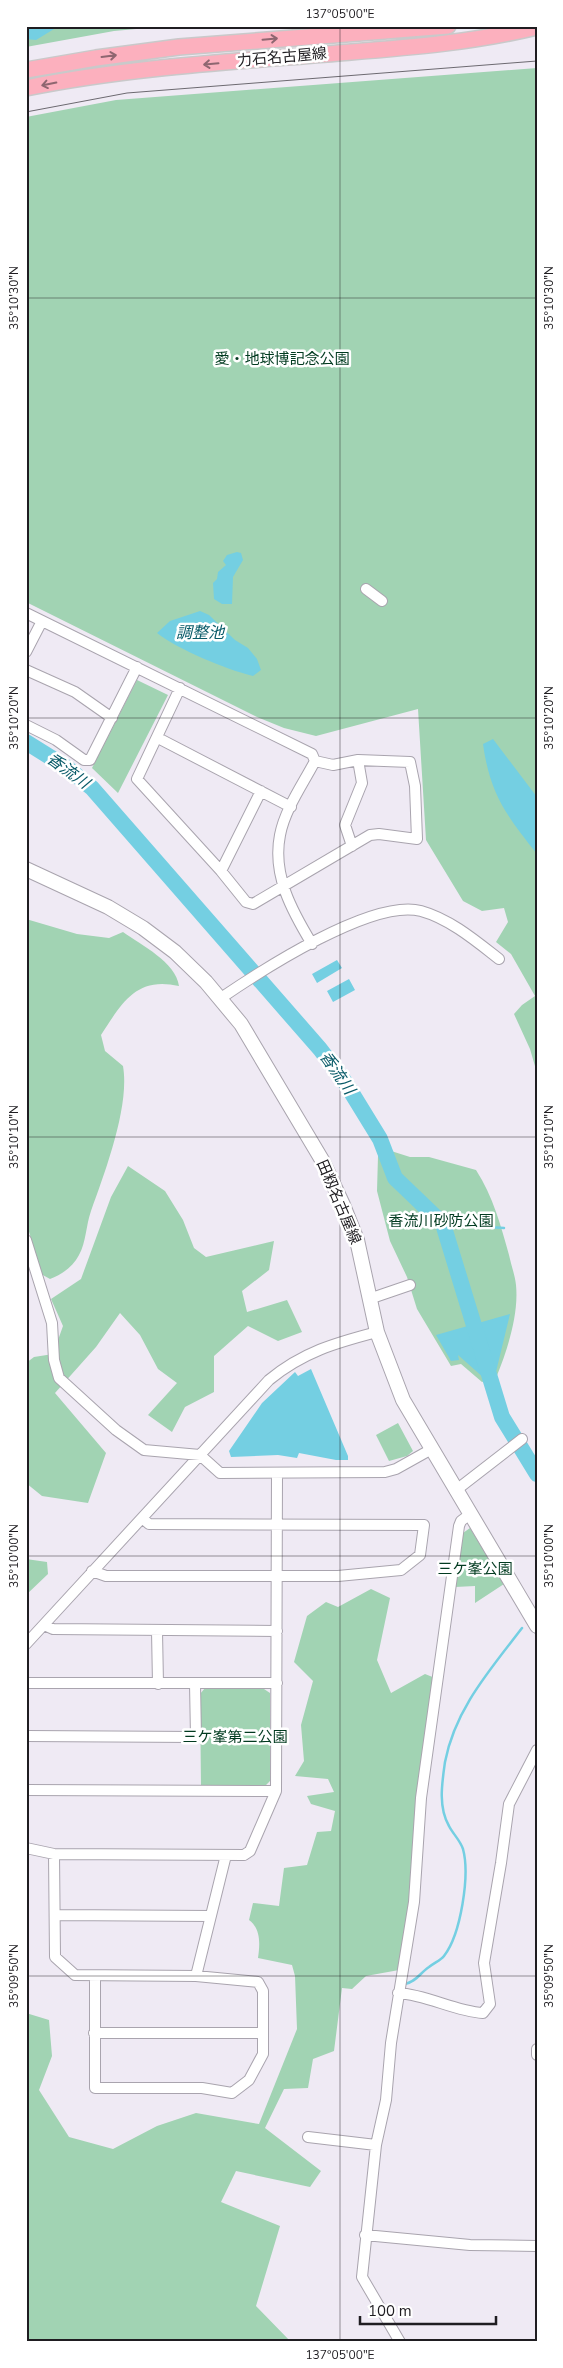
<svg xmlns="http://www.w3.org/2000/svg" width="563" height="2368" font-family="'Nunito Sans','Noto Sans JP',sans-serif">
	<style>
		.green { fill: #a1d3b3 }
		.water { fill: #74cfe2 }
		.lines { fill: none; stroke-linecap: round; stroke-linejoin: round }
		.stream { stroke: #74cfe2; stroke-width: 2.5 }
		.river { stroke: #74cfe2; stroke-width: 16 }
		.street-casing { stroke: #a9a4ae; stroke-width: 12 }
		.secondary-casing { stroke: #a9a4ae; stroke-width: 16 }
		.primary-casing { stroke: #c9c9ca; stroke-width: 18 }
		.street { stroke: #fff; stroke-width: 10 }
		.secondary { stroke: #fff; stroke-width: 14 }
		.primary { stroke: #fcb0be; stroke-width: 15 }
		.tram { stroke: #6c6970; stroke-width: 1 }
		.oneway { stroke: #8e6670 }
		.ticks { fill: none; stroke: #1f1d21; stroke-width: 1; stroke-opacity: 0.45 }
		.labels { text-anchor: middle; dominant-baseline: central; stroke-width: 5; stroke-linejoin: round; paint-order: stroke }
		.street-label { font-size: 15px; fill: #1f1d21; stroke: #fff }
		.park-label { font-size: 15px; fill: #023b20; stroke: #fff }
		.water-label { font-size: 16px; font-style: italic; fill: #085a68; stroke: #fff }
		.neatline { fill: none; stroke: #1f1d21; stroke-width: 2 }
		.ticks-label { font-size: 12px; text-anchor: middle; fill: #1f1d21 }
	</style>
	<rect width="100%" height="100%" fill="#efeaf4"/>
	<path class="green" d="M26,26h143l-55,5 -88,16z
		M537,68v1005l-7,-24 -16,-35 8,-9 13,-9 -24,-42 -15,-12 12,-20 -4,-14 -22,3 -19,-10 -37,-61 -8,-131 -102,27 -32,-8 -27,-11 -231,-115v-485l90,-17z
		M137,680l31,15 -50,98 -26,-25z
		M26,919l51,15 32,4 14,-6c18,13 53,30 56,54 -43,-10 -57,17 -78,49l4,16 18,15c7,40 -18,106 -32,145 -5,14 -5,32 -12,44 -6,12 -18,20 -29,24l-9,-5 -15,-53z
		M388,1150l22,7h19l47,13c17,26 25,56 33,85 2,10 6,20 7,30 3,30 -9,66 -20,93l-14,4 -21,-18 -10,2 -34,-57 -10,-32 -17,-36 -13,-50 1,-35z
		M128,1166l37,25 18,29 11,28 12,9 68,-16 -5,29 -27,21 5,21 40,-12 15,32 -24,9 -30,-15 -34,30v36l-29,15 -13,25 -24,-17 29,-32 -19,-14 -18,-34 -20,-22 -24,34 -41,46 51,60 -18,50 -46,-7 -16,-13v-120l8,-6 19,-3 10,-28 -12,-27 30,-20 30,-82z
		M398,1423l15,28 -6,5 -18,5 -13,-26z
		M470,1528l34,56 -29,19v-17l-20,1 8,-54z
		M26,1559l21,3 1,12 -22,21z
		M371,1589l19,9 -13,62 14,33 34,-19 10,4 -25,223 -11,69 -33,6 -14,13 -10,-1 -8,63 -21,8 -5,29 -24,1 -19,39 56,43 -11,16 -74,-16 -15,31 59,24 -24,80 35,36h-265v-329l23,7 3,36 -13,34 30,47 44,12 44,-23 39,-13 63,11 38,-95 -2,-53 -3,-11 -34,-7c2,-14 3,-29 -9,-38l4,-17 26,3 5,-38 23,-3 10,-33 14,-1 4,-20 -24,-7 -4,-8 27,-4 -6,-13 -33,-3 9,-15 -3,-36 12,-44 -19,-19 13,-46 19,-14 12,5z
		M205,1688l59,1 6,4v88l-5,5h-64l-1,-92z"/>
	<path class="water" d="M26,26h33l-23,14 -10,-1z
		M237,552l4,1 2,7 -10,17 -1,27h-10l-8,-5 -1,-16 4,-4 1,-7 8,-7 -3,-4 4,-6z
		M200,611l9,4 26,25 13,8 9,11 4,11 -8,6c-28,-7 -74,-26 -96,-43l13,-12z
		M493,739l44,58v57c-31,-39 -47,-60 -54,-110z
		M337,960l5,8 -25,15 -5,-9z
		M349,979l6,11 -22,12 -6,-11z
		M510,1314l-15,62 -11,2 -26,-23 1,5 -8,1 -15,-26z
		M311,1369l37,87v4h-12l-37,-7 -2,5 -19,-3 -47,2 -2,-6 33,-48 33,-31 3,4z"/>
	<g class="lines">
		<path class="stream" d="M431,1213l42,13 31,2
			M405,1984c11,-2 15,-11 24,-17 5,-4 12,-7 15,-11 17,-22 26,-81 19,-107 -3,-9 -10,-15 -14,-23 -11,-19 -7,-43 -4,-64 10,-53 45,-92 77,-134"/>
		<path class="river" d="M26,742l40,25 26,21 228,261 25,33 35,57 15,39 48,46 59,193 35,57"/>
		<g class="street-casing">
			<path id="street" d="M366,589l16,12
				M26,613l286,141 3,7c-12,23 -30,48 -35,74 -8,40 12,76 32,109
				M26,652l16,-31
				M26,670l49,22 37,26
				M180,688l-43,91 84,92 25,31 7,2 117,-69 9,-1 38,5 -2,-53 -5,-24 -52,-2 -25,5 -18,-4
				M26,725l30,15 28,20h6l47,-93
				M158,738l133,69
				M352,846l-7,-21 17,-42 -4,-23
				M221,871l40,-80
				M221,998c41,-28 152,-100 200,-87 29,8 55,30 78,48
				M26,1240l26,83 2,37 5,18 57,52 28,20 56,5 20,18 165,-1 11,-3 34,-19
				M369,1299l41,-14
				M455,1491l67,-52
				M92,1571l14,5h232l63,-6 19,-15 4,-30 -275,-1 -7,-6
				M44,1625l9,4 224,2
				M157,1631l1,53
				M26,1644l243,-264c34,-28 66,-37 108,-48
				M26,1683h251
				M26,1736l170,1 -1,-53
				M26,1790l250,1
				M26,1848l28,6 190,1 6,-4 26,-60 1,-318
				M54,1854l1,103 20,18 121,1 30,-121
				M56,1915l154,1
				M95,1977v111h107l30,5 17,-13 14,-26v-63l-5,-9 -62,-6
				M398,1993c30,2 56,18 85,20l7,-9 -6,-41 17,-100 8,-59 28,-54
				M94,2033h169
				M537,2049v6
				M308,2137l68,8
				M365,2235l105,10 67,1
				M400,2342l-38,-65 14,-132 10,-45 5,-57 23,-141 7,-104 38,-272 2,-5 8,-6"/>
		</g>
		<g class="secondary-casing">
			<path id="secondary" d="M26,869l82,38 35,21 32,24 31,30 35,42 81,136 21,45 14,35 20,92 26,68 134,226"/>
		</g>
		<g class="primary-casing">
			<path id="primary" d="M26,70l70,-12 83,-11 269,-21
				M26,88c99,-20 201,-26 301,-34 73,-6 138,-10 210,-27"/>
		</g>
		<use href="#street" class="street"/>
		<use href="#secondary" class="secondary"/>
		<use href="#primary" class="primary"/>
		<path class="tram" d="M26,112l101,-19 410,-32"/>
	</g>
	<defs><path id="oneway-shaft" d="M-6 0H5M1.5-3L5.5 0L1.5 3" fill="none" stroke-width="1.6" stroke-linecap="round" stroke-linejoin="round" transform="scale(1.25)"/></defs>
	<g class="oneway">
		<use href="#oneway-shaft" transform="translate(270 39) rotate(-5)"/>
		<use href="#oneway-shaft" transform="translate(109 56) rotate(-7)"/>
		<use href="#oneway-shaft" transform="translate(211 64) rotate(175)"/>
		<use href="#oneway-shaft" transform="translate(49 84) rotate(169)"/>
	</g>
	<path class="ticks" d="M340,26v2316M26,298h511M26,718h511M26,1137h511M26,1556h511M26,1976h511"/>
	<g class="labels">
		<g class="street-label">
			<text transform="translate(282 57) rotate(-5)">力石名古屋線</text>
			<text transform="translate(339 1202) rotate(67)">田籾名古屋線</text>
		</g>
		<g class="park-label">
			<text x="282" y="359">愛・地球博記念公園</text>
			<text x="441" y="1221">香流川砂防公園</text>
			<text x="475" y="1569">三ケ峯公園</text>
			<text x="235" y="1737">三ケ峯第二公園</text>
		</g>
		<g class="water-label">
			<text x="200" y="633">調整池</text>
			<text transform="translate(68 771) rotate(36)">香流川</text>
			<text transform="translate(337 1073) rotate(55)">香流川</text>
		</g>
	</g>
	<rect width="563" height="2368" fill="none" stroke="#ffffff" stroke-width="55"/>
	<path d="M360 2316v8h136v-8" fill="none" stroke="#1f1d21" stroke-width="2.5"/>
	<text x="368" y="2316" font-size="15" fill="#1f1d21" stroke="#ffffff" stroke-width="4" paint-order="stroke">100 m</text>
	<rect x="28" y="28" width="508" height="2312" class="neatline"/>
	<g class="ticks-label">
		<text x="340" y="18">137°05'00"E</text>
		<text transform="translate(14 298) rotate(-90)" y="4">35°10'30"N</text>
		<text transform="translate(549 298) rotate(-90)" y="4">35°10'30"N</text>
		<text transform="translate(14 718) rotate(-90)" y="4">35°10'20"N</text>
		<text transform="translate(549 718) rotate(-90)" y="4">35°10'20"N</text>
		<text transform="translate(14 1137) rotate(-90)" y="4">35°10'10"N</text>
		<text transform="translate(549 1137) rotate(-90)" y="4">35°10'10"N</text>
		<text transform="translate(14 1556) rotate(-90)" y="4">35°10'00"N</text>
		<text transform="translate(549 1556) rotate(-90)" y="4">35°10'00"N</text>
		<text transform="translate(14 1976) rotate(-90)" y="4">35°09'50"N</text>
		<text transform="translate(549 1976) rotate(-90)" y="4">35°09'50"N</text>
		<text x="340" y="2359">137°05'00"E</text>
	</g>
</svg>
